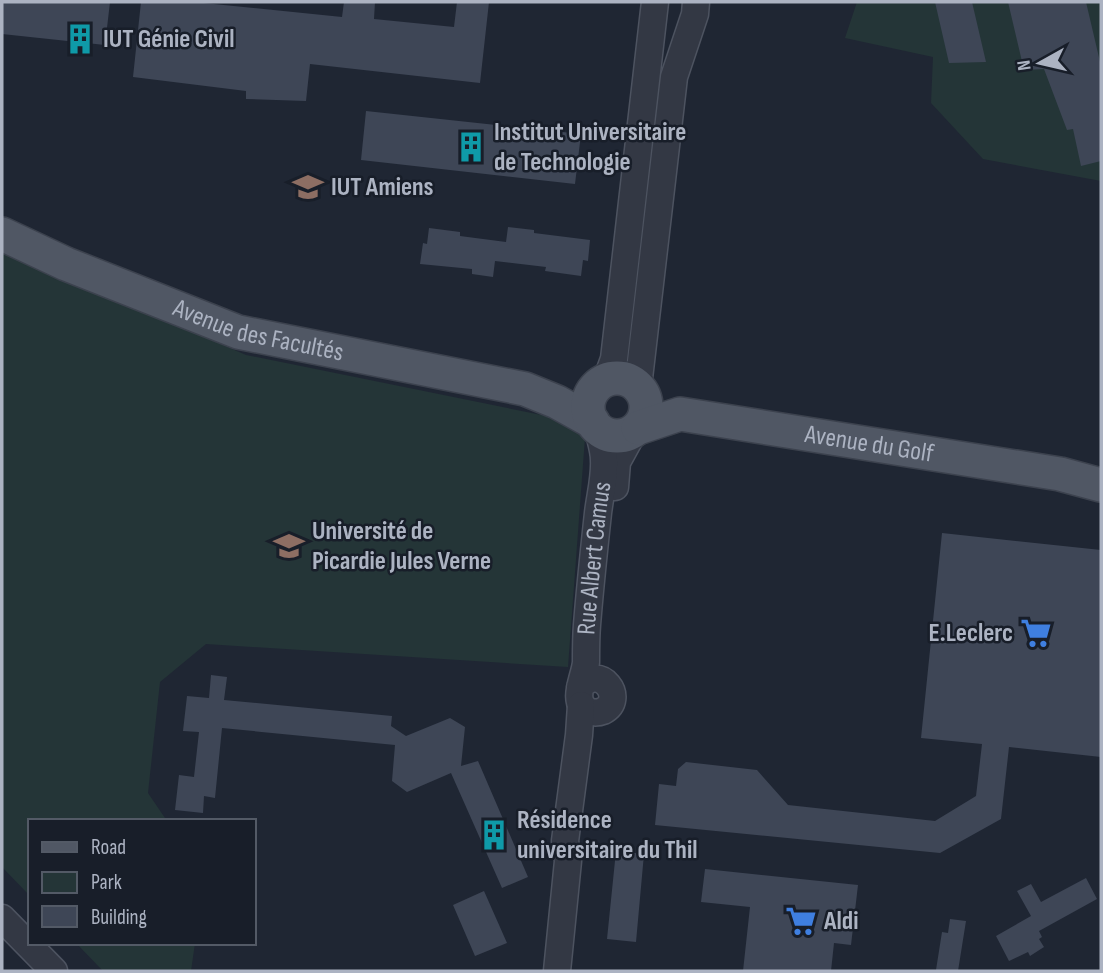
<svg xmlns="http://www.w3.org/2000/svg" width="1103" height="973" font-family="'Sofia Sans Condensed',sans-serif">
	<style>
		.green { fill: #243537 }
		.building { fill: #3e4656 }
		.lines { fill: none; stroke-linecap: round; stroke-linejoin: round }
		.minor-casing { stroke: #4d5360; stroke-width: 29 }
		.major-casing { stroke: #3c424e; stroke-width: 36 }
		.minor { stroke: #333844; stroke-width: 26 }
		.major { stroke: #505764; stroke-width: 33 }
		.labels { text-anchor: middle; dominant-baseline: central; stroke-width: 5; stroke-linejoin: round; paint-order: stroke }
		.poi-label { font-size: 26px; font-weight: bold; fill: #acb3c2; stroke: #181e29; text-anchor: start }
		.street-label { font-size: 26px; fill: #acb3c2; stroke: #181e29 }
	</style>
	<rect width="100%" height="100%" fill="#1f2633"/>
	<path class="green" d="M857,2h244v179l-118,-22 -52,-56 2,-46 -88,-19z
		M2,249l244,106 340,69 -18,243 -362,-23 -46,38 -12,111 19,28h-137v75l-28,-29z
		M76,943h119l-4,28h-88z"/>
	<path class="building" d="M2,2h108l-5,43 -103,-11z
		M141,2h53l148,15 2,-15h31l-1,17 80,8 3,-25h32l-9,81 -170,-19 -4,37 -60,-2v-8l-113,-14z
		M935,2h37l14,60 -37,1z
		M1008,2h78l15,64v95l-20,5 -8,-37 -6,1 -23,-61 -20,1z
		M366,111l215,23 -6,50 -214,-24z
		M508,227l26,3v3l56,7 -2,21 -5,-1 -2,16 -36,-5 1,-4 -51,-6 -2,16 -21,-3v-5l-52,-5 3,-21 4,1 2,-16 31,4v4l46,6z
		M942,533l159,17v207l-92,-10 -8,72 -61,34 -285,-28 4,-41 17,2 2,-17 8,-7 71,8 31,35 147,16 41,-25 6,-52 -61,-6z
		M211,675l16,2 -3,23 168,16 -1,10 15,10 44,-18 15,9 -4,39 17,-5 50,116 -26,11 -51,-115 -44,19 -15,-11 3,-36 -173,-17 -7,70 -11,-2 -1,17 -28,-3 4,-35 15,2 5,-45 -16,-1 4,-35 22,2z
		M616,851l28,3 -8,88 -29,-3z
		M705,869l153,16 -7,60 -17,-2 -3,28h-88l7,-64 -49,-5z
		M1086,878l11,21 -58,32 3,6 -3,2 5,8 -14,9 -2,-4 -19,9 -13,-25 35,-20 -14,-25 14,-7 10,18z
		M484,891l23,52 -32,13 -22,-51z
		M950,919l16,2 -8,50 -22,-1 6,-38 6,1z"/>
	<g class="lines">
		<g class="minor-casing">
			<g id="minor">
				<path d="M606,381l8,-22 41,-357"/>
				<path d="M638,387l36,-310 21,-63 1,-12"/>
				<path d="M615,487l2,-25 17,-31"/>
				<path id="s1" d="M580,687c20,-25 47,12 23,24 -5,2 -10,2 -15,0 -18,-9 -3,-34 -2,-49 0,-12 0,-25 1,-37 3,-38 7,-75 11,-112 2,-17 7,-36 6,-53 0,-10 -4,-21 -6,-31"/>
				<path d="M2,918l52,53"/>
				<path d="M557,971l11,-110 -3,-20 14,-106 2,-30"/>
			</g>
		</g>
		<g class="major-casing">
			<g id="major">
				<path id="s2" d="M2,234l64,30 172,68 287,57 32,13 36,20"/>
				<circle cx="617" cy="407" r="29"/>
				<path id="s3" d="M638,428l42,-14 380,60 41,11"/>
			</g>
		</g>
		<use href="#minor" class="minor"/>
		<use href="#major" class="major"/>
	</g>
	<defs>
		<g id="building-bare" transform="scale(2.415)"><path d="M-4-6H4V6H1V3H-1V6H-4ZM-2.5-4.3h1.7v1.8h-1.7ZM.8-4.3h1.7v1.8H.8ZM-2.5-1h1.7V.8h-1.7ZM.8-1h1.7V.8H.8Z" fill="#0f9aa8" stroke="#181e29" stroke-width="2.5" paint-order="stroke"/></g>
		<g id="university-bare" transform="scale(2.415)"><path d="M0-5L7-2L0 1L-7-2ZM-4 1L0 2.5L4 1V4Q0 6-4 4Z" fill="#8d6e63" stroke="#181e29" stroke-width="2.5" paint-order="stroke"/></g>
		<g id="supermarket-bare" transform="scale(2.415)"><path d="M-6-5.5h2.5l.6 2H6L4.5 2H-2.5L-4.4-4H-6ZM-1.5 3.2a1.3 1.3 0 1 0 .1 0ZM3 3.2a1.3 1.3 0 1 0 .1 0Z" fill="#3f7fe0" stroke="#181e29" stroke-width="2.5" paint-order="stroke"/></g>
	</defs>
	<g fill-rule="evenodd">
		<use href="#building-bare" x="80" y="39"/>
		<use href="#building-bare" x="471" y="147"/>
		<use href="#university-bare" x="308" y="187"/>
		<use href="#university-bare" x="289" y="546"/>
		<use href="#supermarket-bare" x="1036" y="633"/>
		<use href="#building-bare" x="494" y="835"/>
		<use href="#supermarket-bare" x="801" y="921"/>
	</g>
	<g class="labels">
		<g class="poi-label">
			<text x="103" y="39">IUT Génie Civil</text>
			<text x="494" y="132">Institut Universitaire<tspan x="494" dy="30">de Technologie</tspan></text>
			<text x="331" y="187">IUT Amiens</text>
			<text x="312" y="531">Université de<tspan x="312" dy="30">Picardie Jules Verne</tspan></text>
			<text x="1013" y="633" text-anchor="end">E.Leclerc</text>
			<text x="517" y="820">Résidence<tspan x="517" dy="30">universitaire du Thil</tspan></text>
			<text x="824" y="921">Aldi</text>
		</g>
		<g class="street-label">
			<text stroke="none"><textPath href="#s2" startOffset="275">Avenue des Facultés</textPath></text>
			<text stroke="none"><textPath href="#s3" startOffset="236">Avenue du Golf</textPath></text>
			<text stroke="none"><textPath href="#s1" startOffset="236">Rue Albert Camus</textPath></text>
		</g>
	</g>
	<rect width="1103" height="973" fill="none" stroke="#acb3c2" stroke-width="7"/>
	<rect x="28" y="819" width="228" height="126" fill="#181e29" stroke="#535a66" stroke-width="2"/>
	<rect x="42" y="842" width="35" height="10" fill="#505764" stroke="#535a66" stroke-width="2"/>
	<text x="91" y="854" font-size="21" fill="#acb3c2">Road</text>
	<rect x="42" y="872" width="35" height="21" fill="#243537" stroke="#535a66" stroke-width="2"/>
	<text x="91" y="889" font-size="21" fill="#acb3c2">Park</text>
	<rect x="42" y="906" width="35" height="21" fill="#3e4656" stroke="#535a66" stroke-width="2"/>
	<text x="91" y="924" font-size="21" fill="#acb3c2">Building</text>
	<g transform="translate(1040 63) rotate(262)" stroke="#181e29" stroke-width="5" paint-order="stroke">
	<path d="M0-5L12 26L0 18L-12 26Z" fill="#acb3c2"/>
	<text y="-10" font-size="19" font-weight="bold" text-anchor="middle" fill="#acb3c2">N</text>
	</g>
</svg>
